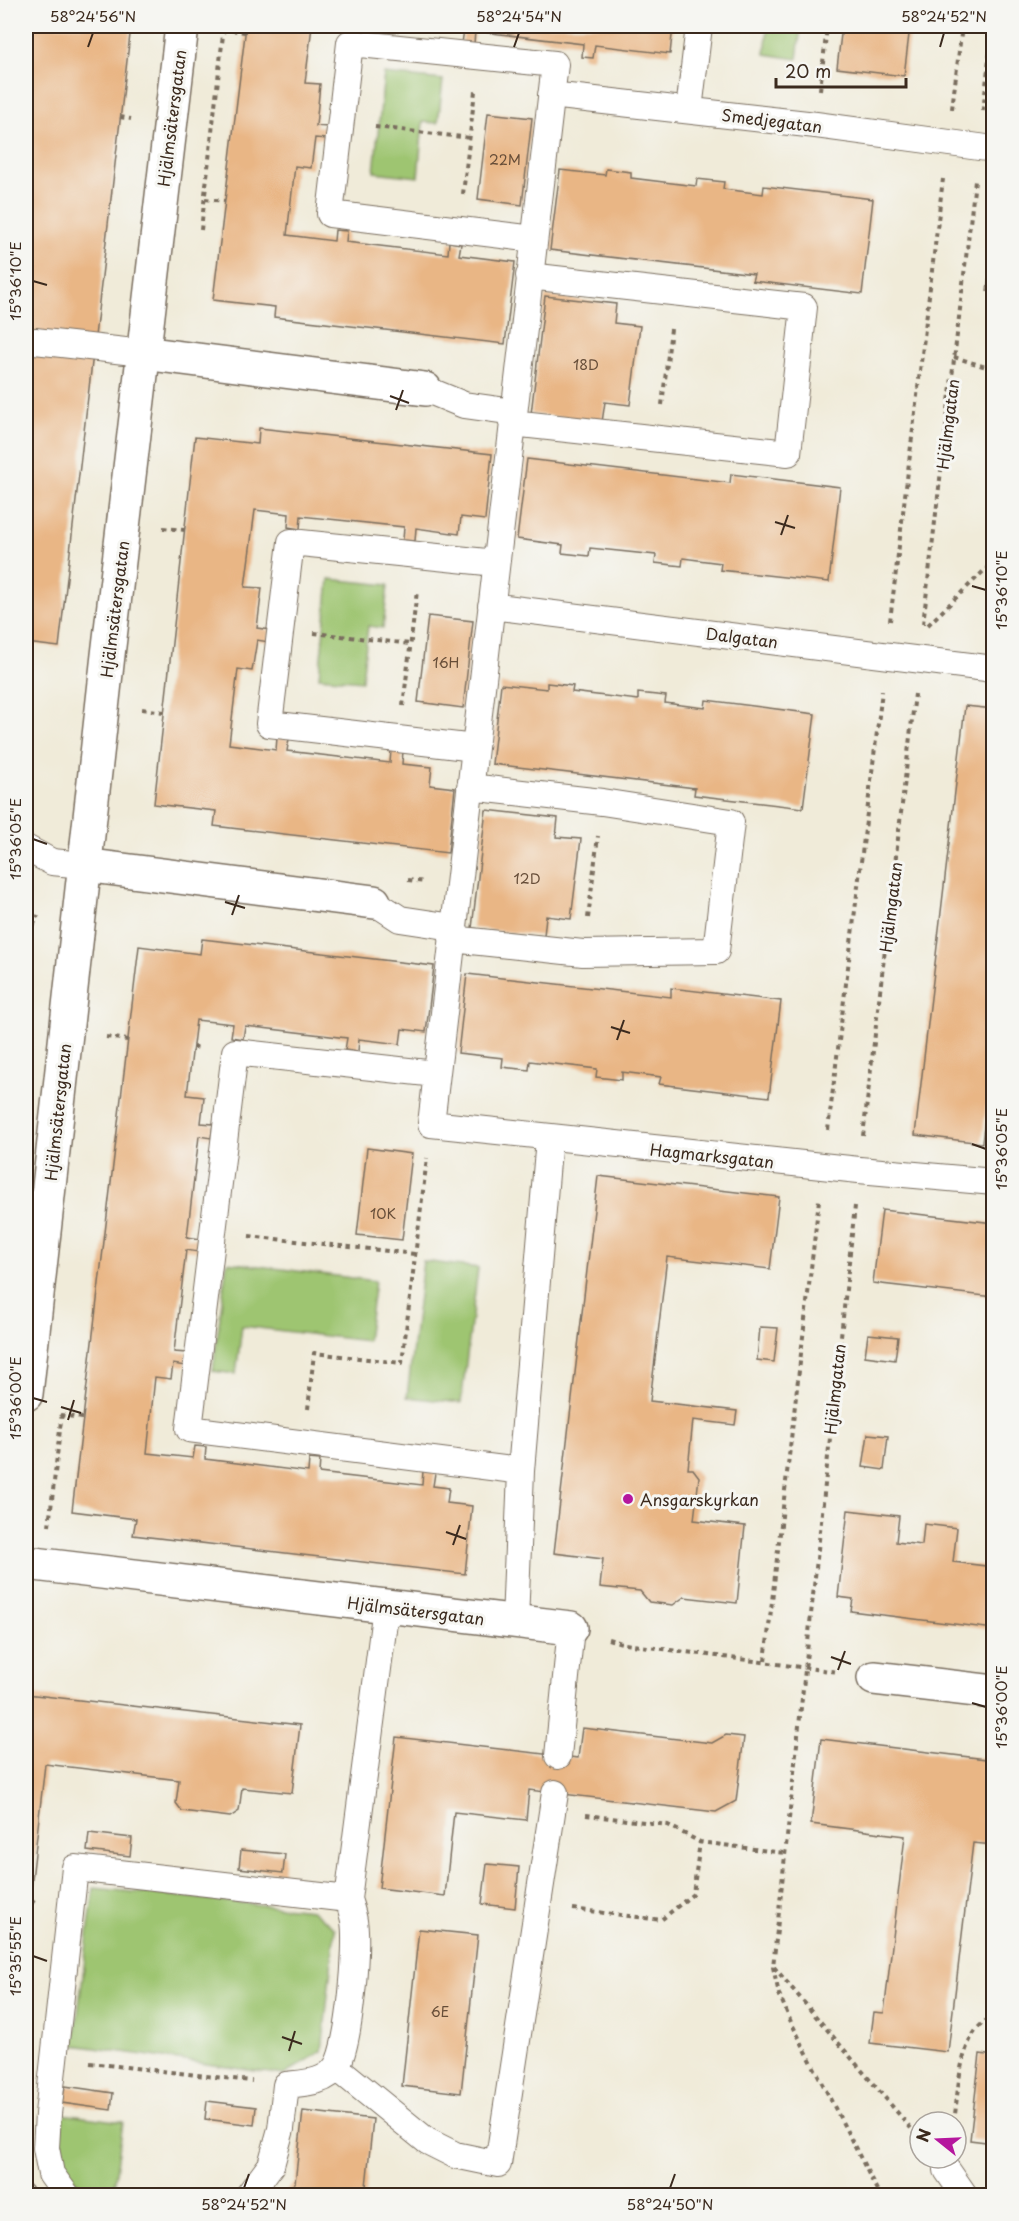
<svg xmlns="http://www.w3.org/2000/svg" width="1019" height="2221" font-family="'Playpen Sans',sans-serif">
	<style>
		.green { fill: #9ec571; stroke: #6c7848; stroke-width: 1.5 }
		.building { fill: #e9b685 }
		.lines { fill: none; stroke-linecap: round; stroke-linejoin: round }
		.lane-casing { stroke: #7a6e5f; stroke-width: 28 }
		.street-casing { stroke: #7a6e5f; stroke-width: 36 }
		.path { stroke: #7a6e5f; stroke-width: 4; stroke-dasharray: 4.5 4.5; stroke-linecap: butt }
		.lane { stroke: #fff; stroke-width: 26 }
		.street { stroke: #fff; stroke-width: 33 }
		.ticks { fill: none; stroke: #3b2a1e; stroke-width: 2 }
		.poi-dot { fill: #b5179e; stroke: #f6f6f2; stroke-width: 2 }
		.labels { text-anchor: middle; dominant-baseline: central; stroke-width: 6; stroke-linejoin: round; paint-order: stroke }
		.number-label { font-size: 14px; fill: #664d38 }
		.street-label { font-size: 16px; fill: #3b2a1e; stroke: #f6f6f2 }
		.poi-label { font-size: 16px; fill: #3b2a1e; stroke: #f6f6f2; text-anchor: start }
		.neatline { fill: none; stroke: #3b2a1e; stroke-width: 2 }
		.ticks-label { font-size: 15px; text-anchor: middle; fill: #3b2a1e }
	</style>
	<rect width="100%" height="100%" fill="#f6f6f2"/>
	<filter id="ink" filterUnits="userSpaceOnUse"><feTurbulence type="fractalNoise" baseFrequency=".0167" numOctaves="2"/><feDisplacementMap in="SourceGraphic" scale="12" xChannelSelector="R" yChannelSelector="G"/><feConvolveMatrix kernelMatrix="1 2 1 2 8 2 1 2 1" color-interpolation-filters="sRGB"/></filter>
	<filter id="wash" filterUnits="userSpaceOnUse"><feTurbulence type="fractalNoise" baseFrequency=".008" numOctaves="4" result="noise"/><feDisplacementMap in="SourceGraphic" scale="24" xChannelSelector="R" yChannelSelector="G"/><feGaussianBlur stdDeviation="1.35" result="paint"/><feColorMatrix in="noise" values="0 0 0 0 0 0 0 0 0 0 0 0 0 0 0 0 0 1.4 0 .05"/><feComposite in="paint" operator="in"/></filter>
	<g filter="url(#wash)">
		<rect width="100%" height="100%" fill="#f0ebd9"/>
		<path class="green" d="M768,26h33l-4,33 -32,-5z
			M384,74l59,6 -5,43 -15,-1 -5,55 -44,-5z
			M329,579l59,6 -5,43 -15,-2 -6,55 -43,-4z
			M423,1261l55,7 -17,135 -54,-6z
			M227,1262l148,19 -8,60 -125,-15 -6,48 -23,-3z
			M94,1888l218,22 23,19 -13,122 -38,24 -210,-30z
			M61,2114l62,8 -10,73h-26l-18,-23 -9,-26z"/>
		<g id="blocks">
			<path class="building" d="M26,26h105l-72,621 -33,-4z
				M246,26h66l-7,57 15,1 -4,42 12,1 -1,12 -12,-1 -4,30 -16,-2 -8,69 47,6 1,-11 12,1 -1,11 102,12 1,-12 12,2 -2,11 56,7 -10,82 -231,-27 1,-10 -62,-7z
				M438,26h235l-3,28 -75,-9 -2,13 -11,-1 1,-13 -108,-13 -1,13 -12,-1 2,-13z
				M842,26h68l-6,50 -67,-8z
				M488,113l44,5 -10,87 -44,-6z
				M606,169l25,3v6l65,8 1,-7 27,3 -1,7 40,5 1,-8 109,13 -11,95 -110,-13 2,-7 -204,-24 10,-80 45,5z
				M992,254h2v38l-7,-1z
				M545,296l71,8 -2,19 26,3 -10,79 -25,-3 -3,20 -71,-8z
				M259,428l233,26 -7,66 -24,-3 -2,17 -43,-6 -1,13 -12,-1 1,-13 -103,-11 -1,13 -12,-2 1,-13 -34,-4 -10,77 17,1 -5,40 13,2 -1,12 -12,-2 -5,31 -14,-2 -9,75 47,6 1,-12 12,1 -2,12 103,12 1,-13 12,1 -1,13 30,3 -2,18 25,3 -7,65 -234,-27 2,-15 -62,-7 41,-367 63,7z
				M527,459l203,24 1,-9 109,13 -11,95 -109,-12 1,-7 -38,-5 -1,8 -27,-3 1,-8 -66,-7 -1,8 -27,-3 1,-8 -46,-6z
				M428,616l45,5 -10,87 -45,-6z
				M547,683l26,3 -1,6 66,8v-7l28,3 -1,7 40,5 1,-8 109,14 -12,94 -109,-13 1,-7 -203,-24 9,-80 46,5z
				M965,706l29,3v333l-12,101 -67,-8z
				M486,810l72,8 -2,19 25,2 -10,80 -25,-3 -2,20 -72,-8z
				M202,939l232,27 -8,66 -24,-3 -2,15 -41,-5 -1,13 -13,-2 2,-12 -102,-12 -2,13 -12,-2 2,-13 -37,-4 -9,75 17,2 -3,26 12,1 -2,14 -12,-2 -12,101 13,2 -2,13 -12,-2 -12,102 13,1 -2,13 -12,-2 -2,15 -16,-2 -8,76 46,5 2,-12 11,1 -1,12 103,13 1,-13 11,1 -1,13 103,12 1,-14 12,2 -2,13 16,2 -2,15 25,3 -7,68 -332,-39 3,-16 -64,-8 67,-565 61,8z
				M467,974l204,23v-9l110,13 -12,96 -110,-13 2,-7 -39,-5v8l-26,-3 1,-8 -67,-8 -1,9 -27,-3 1,-9 -45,-5z
				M367,1148l45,6 -10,86 -45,-5z
				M598,1176l181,21 -9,72 -103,-12 -17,144 87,10 -2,14 -42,-5 -5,49h5l6,8 -5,43 51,6 -8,77 -53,-6 -11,8 -24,-3 -9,-11 -40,-4 3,-28 -49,-6z
				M882,1210l112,13v74l-121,-14z
				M760,1327l18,1 -4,34 -17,-2z
				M868,1334l30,3 -3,23 -30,-4z
				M868,1434l20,2 -4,34 -21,-3z
				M848,1510l51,6 -3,26 26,3 2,-21 33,4 -4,34 41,5v62l-143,-18 2,-12 -15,-2z
				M26,1694l274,31 -8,68 -50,-5 -3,23 -9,6 -48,-6 -6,-8 3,-23 -134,-16 -14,125 -5,-1z
				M582,1728l130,15 14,-8 18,2 -8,64 -20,11 -187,-22 -3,30 -72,-8 -9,84 -66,-8 17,-151 182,21z
				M821,1739l173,21v85l-21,-2 -25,209 -78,-9 4,-31 10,1 21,-177 -94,-12z
				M89,1833l43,5 -2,18 -43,-5z
				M241,1850l44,4 -2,19 -44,-5z
				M487,1864l32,3 -4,41 -33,-4z
				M419,1929l59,6 -17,158 -59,-7z
				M980,2054l14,2v87l-24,-3z
				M65,2086l48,7 -2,17 -49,-7z
				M207,2101l49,6 -2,18 -49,-6z
				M303,2111l70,8 -8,77h-85l15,-13z
				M26,2181l6,7 6,8h-12z"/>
		</g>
	</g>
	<g filter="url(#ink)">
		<use href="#blocks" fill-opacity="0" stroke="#7a6e5f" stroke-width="1.5"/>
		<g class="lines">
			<g class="lane-casing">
				<path id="lane" d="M551,95l265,30 178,24
					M689,110l10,-84
					M534,239l-204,-25 20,-171 205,21 -124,1060 428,46 135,12
					M35,341l108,12
					M425,389l39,16 50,7
					M512,423l276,30 16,-146 -275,-31
					M491,606l503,63
					M475,748l-206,-24 22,-182 205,21
					M26,848l26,14 32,3
					M374,902l26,17 53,8
					M452,939l131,14 133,-2 15,-129 -129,-20 -132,-15
					M436,1074l-201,-22 -46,377 332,42
					M515,1622l6,-151 28,-333
					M558,1756l13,-128
					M348,1899l38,-292
					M336,2067l91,74 28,14 43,9 57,-371
					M947,2170l18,26
					M67,2196l-16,-22 -5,-26 2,-34 27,-246 273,31c2,7 5,15 6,22 4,25 -4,125 -18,146 -10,16 -33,16 -50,18l-5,44 -10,36 -23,31"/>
			</g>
			<g class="street-casing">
				<path id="street" d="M143,353l282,36
					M84,865l290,37
					M26,1394l82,-739 74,-629
					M26,1563l545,65
					M874,1678l120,14"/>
			</g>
			<path class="path" d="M223,29l22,3
				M820,90l7,-64
				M952,109l10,-83
				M983,111l10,-85
				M120,117l11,2
				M375,127l95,11
				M463,194l12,-103
				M205,199l20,2
				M201,230l23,-204
				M954,357l32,10 8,4
				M662,405l9,-76
				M163,528l22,2
				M890,621l53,-442
				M923,624l52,-443
				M928,625l66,-64
				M314,633l97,11
				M403,706l14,-115
				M142,709l22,3
				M408,880l17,2
				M588,918l10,-82
				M26,942l12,-27
				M106,1037l22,3
				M193,1047l8,1
				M828,1130l54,-439
				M863,1136l52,-442
				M855,1206l-82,761 6,27 12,28 89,174
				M249,1236l166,18
				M308,1409l6,-56 88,10 25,-205
				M60,1415l23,3
				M49,1526l13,-114
				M608,1639l17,5 213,28
				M765,1661l54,-461
				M586,1815l82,10 32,17 84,11
				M573,1909l88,11 32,-26 7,-52
				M26,1911l8,-11
				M774,1967l146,172
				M90,2063l162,18
				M954,2122c5,-33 4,-91 40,-106"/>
			<use href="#lane" class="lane"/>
			<use href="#street" class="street"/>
		</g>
	</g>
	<path class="ticks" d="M88,47l5,-14M514,47l5,-14M940,47l4,-14M33,281l14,4M390,396l19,7M396,410l7,-20M775,522l20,6M781,535l7,-20M972,586l14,4M33,839l14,5M225,902l20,6M232,915l7,-20M611,1027l19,6M617,1040l7,-20M972,1144l14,5M33,1398l14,4M61,1407l20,6M68,1420l6,-20M446,1532l20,7M453,1545l7,-20M831,1657l20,7M838,1670l7,-19M972,1703l14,4M33,1956l14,5M282,2037l20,7M289,2051l6,-20M244,2188l5,-14M670,2188l5,-14"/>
	<circle class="poi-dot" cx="628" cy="1499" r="6"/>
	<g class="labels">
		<g class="number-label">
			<text x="505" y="159">22M</text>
			<text x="586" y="364">18D</text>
			<text x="446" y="662">16H</text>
			<text x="527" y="878">12D</text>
			<text x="383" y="1213">10K</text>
			<text x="440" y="2011">6E</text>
		</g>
		<g class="street-label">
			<text transform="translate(171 118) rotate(-83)">Hjälmsätersgatan</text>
			<text transform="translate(772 120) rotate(7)">Smedjegatan</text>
			<text transform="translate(947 424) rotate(-83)">Hjälmgatan</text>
			<text transform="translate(114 609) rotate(-83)">Hjälmsätersgatan</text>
			<text transform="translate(742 637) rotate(7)">Dalgatan</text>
			<text transform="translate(890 907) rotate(-83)">Hjälmgatan</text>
			<text transform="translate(57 1112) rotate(-84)">Hjälmsätersgatan</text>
			<text transform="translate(712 1155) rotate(6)">Hagmarksgatan</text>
			<text transform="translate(834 1389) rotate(-84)">Hjälmgatan</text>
			<text transform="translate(416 1610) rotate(7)">Hjälmsätersgatan</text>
		</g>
		<g class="poi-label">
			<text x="640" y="1499">Ansgarskyrkan</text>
		</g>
	</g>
	<rect width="1019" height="2221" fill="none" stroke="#f6f6f2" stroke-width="66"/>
	<g transform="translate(938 2140) rotate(288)"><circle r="28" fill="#f6f6f2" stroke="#aba49d" stroke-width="1.5"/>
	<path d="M0-4.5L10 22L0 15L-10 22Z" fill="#b5179e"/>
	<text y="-9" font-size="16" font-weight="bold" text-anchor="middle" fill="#3b2a1e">N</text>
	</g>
	<path d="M776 78v9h130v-9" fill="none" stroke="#3b2a1e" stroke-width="3"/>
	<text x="785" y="78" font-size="18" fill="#3b2a1e" stroke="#f6f6f2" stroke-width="4.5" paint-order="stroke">20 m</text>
	<rect x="33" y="33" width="953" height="2155" class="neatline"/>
	<g class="ticks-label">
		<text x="93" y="22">58°24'56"N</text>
		<text x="519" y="22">58°24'54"N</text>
		<text x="944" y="22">58°24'52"N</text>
		<text transform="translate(16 281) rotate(-90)" y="5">15°36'10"E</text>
		<text transform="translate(1002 590) rotate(-90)" y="5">15°36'10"E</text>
		<text transform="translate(16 839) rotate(-90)" y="5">15°36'05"E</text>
		<text transform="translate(1002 1149) rotate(-90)" y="5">15°36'05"E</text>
		<text transform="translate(16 1398) rotate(-90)" y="5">15°36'00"E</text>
		<text transform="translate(1002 1707) rotate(-90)" y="5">15°36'00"E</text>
		<text transform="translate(16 1956) rotate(-90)" y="5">15°35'55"E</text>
		<text x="244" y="2210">58°24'52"N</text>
		<text x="670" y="2210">58°24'50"N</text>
	</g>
</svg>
